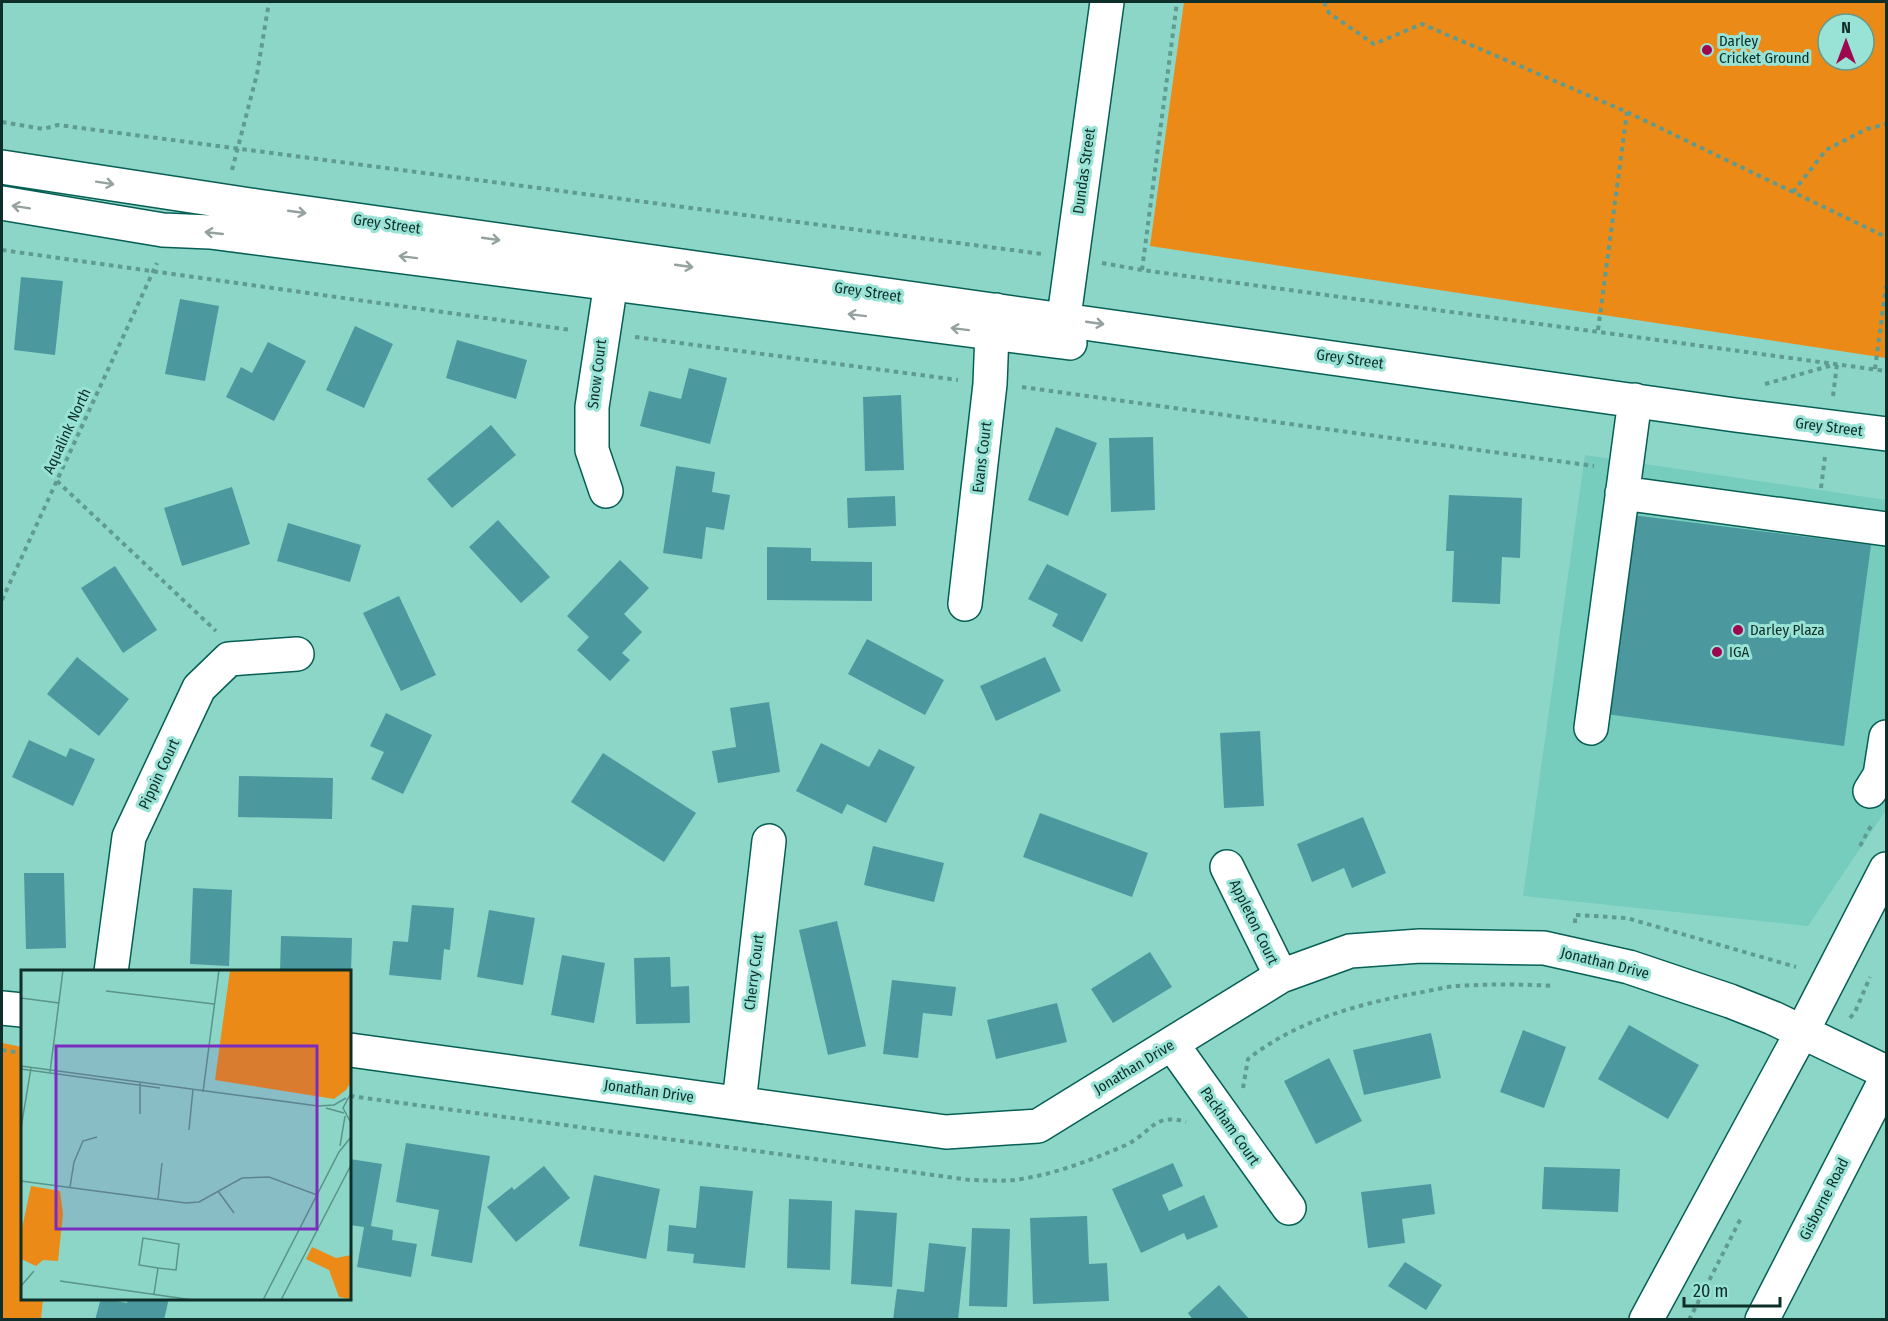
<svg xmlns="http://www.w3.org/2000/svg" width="1888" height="1321" font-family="'Fira Sans Condensed',sans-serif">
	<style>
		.built { fill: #76ccbd }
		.green { fill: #ec8a18; fill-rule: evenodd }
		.building { fill: #4b999e }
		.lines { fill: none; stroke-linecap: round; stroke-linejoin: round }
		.minor-casing { stroke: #065f54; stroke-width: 36 }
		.major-casing { stroke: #065f54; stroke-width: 36 }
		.path { stroke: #609b90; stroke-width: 4; stroke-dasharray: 4.5 4.5; stroke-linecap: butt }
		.minor { stroke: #fff; stroke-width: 33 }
		.major { stroke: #fff; stroke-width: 33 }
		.oneway { stroke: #93a19f }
		.poi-dot { fill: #9e0650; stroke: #98e3d5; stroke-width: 2 }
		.labels { text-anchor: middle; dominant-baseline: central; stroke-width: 6; stroke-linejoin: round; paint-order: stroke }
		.poi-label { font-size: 15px; fill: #0e2e29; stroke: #98e3d5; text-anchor: start }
		.street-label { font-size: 15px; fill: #0e2e29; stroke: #98e3d5 }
		.inset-road { fill: none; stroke: #5a9388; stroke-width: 1.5 }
		.view { fill: #7b2cbf; fill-opacity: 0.15; stroke: #7b2cbf; stroke-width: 3 }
		.inset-edge { fill: none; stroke: #0e2e29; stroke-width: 3 }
	</style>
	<rect width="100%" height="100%" fill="#8cd6c8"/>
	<path class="built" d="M1585,455l301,45v310l-78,116 -285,-30z"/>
	<path class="green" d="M1184,2h702v356l-736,-112zM1828,24h36v36h-36z
		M2,1043l20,4v251l21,1 -2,20h-39z"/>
	<path class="building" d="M21,277l42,4 -8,74 -41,-5z
		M180,299l39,7 -14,75 -40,-7z
		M355,326l38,18 -29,64 -38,-18z
		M457,340l70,20 -11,39 -70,-21z
		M268,342l38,19 -32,60 -48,-24 15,-30 11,6z
		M689,368l38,10 -17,66 -70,-18 9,-35 32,8z
		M901,395l3,75 -39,1 -2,-74z
		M491,425l25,30 -64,53 -25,-29z
		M1056,427l41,16 -29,73 -40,-16z
		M1153,437l2,73 -44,2 -2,-74z
		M676,466l39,6 -3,20 18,3 -6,35 -18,-3 -4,32 -39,-6z
		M232,487l18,57 -68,22 -18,-58z
		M1449,495l73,3 -2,60 -18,-1 -2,47 -48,-2 2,-51h-8z
		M895,496l1,30 -48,2 -1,-30z
		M1632,515l239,30 -27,201 -238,-32z
		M498,520l52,57 -29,26 -52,-56z
		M288,523l73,22 -11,37 -73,-21z
		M767,547l44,1v13l61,1v39l-105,-1z
		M620,560l29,28 -25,26 18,18 -20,21 8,7 -20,21 -33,-31 12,-13 -22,-21z
		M1047,564l60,30 -25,48 -30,-16 6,-12 -30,-15z
		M115,566l42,64 -34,23 -42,-65z
		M399,596l37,79 -35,16 -38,-78z
		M867,639l77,41 -19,35 -77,-41z
		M77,657l52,42 -30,37 -52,-42z
		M1045,657l16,34 -65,30 -16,-35z
		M769,702l11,70 -62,11 -6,-32 24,-4 -6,-39z
		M386,713l46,22 -29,59 -32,-15 13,-27 -14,-6z
		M1260,731l4,75 -40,2 -4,-75z
		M29,740l37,17 4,-9 25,11 -22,47 -61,-29z
		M821,743l48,24 10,-18 36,18 -29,56 -39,-19 -5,10 -46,-23z
		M603,753l93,60 -32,49 -93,-60z
		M239,776l94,2 -1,41 -94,-2z
		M1040,813l108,40 -16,44 -109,-40z
		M1363,817l23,56 -34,15 -8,-20 -32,14 -15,-38z
		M873,846l71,17 -10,39 -70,-17z
		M24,873h40l2,75 -40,1z
		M193,888l39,2 -3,76 -39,-2z
		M412,905l42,3 -4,42 -6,-1 -3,31 -52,-5 4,-34 15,1z
		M489,910l46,8 -12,67 -46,-8z
		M837,921l29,125 -38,9 -29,-125z
		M281,936l71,2 -1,34h-71z
		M1150,952l22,35 -59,36 -22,-34z
		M562,955l43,8 -11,60 -43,-8z
		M670,957l1,30 18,-1 1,37 -54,1 -2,-66z
		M892,980l64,7 -4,29 -29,-3 -5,45 -35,-4z
		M1057,1003l10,39 -71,17 -9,-39z
		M1629,1025l70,40 -31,54 -70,-40z
		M1523,1030l43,17 -22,61 -44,-16z
		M1431,1033l10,45 -77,17 -11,-45z
		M1329,1058l33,63 -46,23 -32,-63z
		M406,1143l84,13 -18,107 -41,-7 8,-46 -43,-8z
		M350,1159l32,5 -11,62 22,4 -1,10 25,4 -6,33 -54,-10 7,-40 -14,-2z
		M1173,1163l10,23 -21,9 7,16 35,-16 14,32 -31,13 -3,-7 -43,20 -29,-64z
		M544,1166l26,32 -54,44 -29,-35 25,-20 2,3z
		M1544,1167l76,2 -2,43 -76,-3z
		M594,1175l66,14 -14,70 -67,-13z
		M1431,1184l4,30 -33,5 3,24 -37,5 -7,-56z
		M700,1186l53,5 -8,77 -52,-5 1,-9 -27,-3 2,-26 27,3z
		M789,1199l43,2 -2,69 -43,-2z
		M855,1210l42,3 -5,74 -41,-3z
		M1087,1216l2,48 18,-1 2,38 -76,3 -3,-86z
		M972,1228l38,1 -3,78 -38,-1z
		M929,1243l37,4 -8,73h-65l4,-31 27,3z
		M1405,1262l37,23 -16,25 -38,-24z
		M1219,1285l31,35h-57l-5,-7z
		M101,1298l26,5 1,-5h41l-5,22h-69z"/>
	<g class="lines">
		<g class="minor-casing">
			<path id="minor" d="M2,167l255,39 1478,209 151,19
				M2,203l161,27 47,2 860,111
				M1061,339l46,-337
				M606,491l-14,-41v-43l22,-144
				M1622,493l264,36
				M965,604l25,-220 2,-51 4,-23
				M1591,728l44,-328
				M1870,791l10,-16 6,-38
				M1227,867l54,109
				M111,972l18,-135 70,-149 30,-29 68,-5
				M2,1008l20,2
				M1172,1044l117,164
				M350,1050l596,82 92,-6 243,-150 69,-25 70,-5 124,2 85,19 101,34 43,17 113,54
				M739,1103l30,-262
				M1646,1320l157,-290 83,-161"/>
		</g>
		<g class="major-casing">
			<path id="major" d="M1762,1320l124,-241"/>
		</g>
		<path class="path" d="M1324,2l5,11 45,31 48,-20 205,88 259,125
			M2,122l41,7 15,-4 984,129
			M232,170l25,-96 12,-72
			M1793,192l33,-42 41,-21 19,-5
			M2,250l569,80
			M1102,263l40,7 744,101
			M1142,270l35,-268
			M1598,330l29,-218
			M635,337l323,43
			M1875,369l11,-83
			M1765,384l68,-19
			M1022,387l572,79
			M1833,396l4,-32
			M57,481l159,150
			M1821,488l4,-31
			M2,600l155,-337
			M1860,846l12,-22
			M1575,923v-8l52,3 169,49
			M1850,1018l5,-6 15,-35
			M2,1050l20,3
			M1243,1088l5,-29c48,-38 110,-55 169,-66 13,-2 27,-6 40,-7 32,-2 64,-2 96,0
			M350,1096l620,84c17,0 35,2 51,-1 38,-6 70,-19 105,-34 25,-12 28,-33 60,-23
			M1689,1320l53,-104"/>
		<use href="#minor" class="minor"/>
		<use href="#major" class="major"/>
	</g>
	<defs><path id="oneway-shaft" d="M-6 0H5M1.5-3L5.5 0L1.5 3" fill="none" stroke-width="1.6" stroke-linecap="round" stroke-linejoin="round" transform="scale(1.5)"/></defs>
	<g class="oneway">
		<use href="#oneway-shaft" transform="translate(105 183) rotate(9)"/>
		<use href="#oneway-shaft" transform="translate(21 207) rotate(-171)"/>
		<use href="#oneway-shaft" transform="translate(297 212) rotate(8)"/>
		<use href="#oneway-shaft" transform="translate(214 233) rotate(-174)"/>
		<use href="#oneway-shaft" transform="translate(491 239) rotate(8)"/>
		<use href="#oneway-shaft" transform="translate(408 257) rotate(-173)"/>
		<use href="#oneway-shaft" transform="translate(684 266) rotate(8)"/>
		<use href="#oneway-shaft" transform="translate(857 315) rotate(-173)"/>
		<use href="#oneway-shaft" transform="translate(1095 323) rotate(8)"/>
		<use href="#oneway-shaft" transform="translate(960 329) rotate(-173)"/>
	</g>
	<g class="poi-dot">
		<circle cx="1707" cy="50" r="6"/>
		<circle cx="1738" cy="630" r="6"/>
		<circle cx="1717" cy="652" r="6"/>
	</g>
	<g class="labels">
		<g class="poi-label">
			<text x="1719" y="41">Darley<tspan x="1719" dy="17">Cricket Ground</tspan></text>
			<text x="1750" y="630">Darley Plaza</text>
			<text x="1729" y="652">IGA</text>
		</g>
		<g class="street-label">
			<text transform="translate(1084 171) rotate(-82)">Dundas Street</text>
			<text transform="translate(387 224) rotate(8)">Grey Street</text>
			<text transform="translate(868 292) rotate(8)">Grey Street</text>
			<text transform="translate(1350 359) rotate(8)">Grey Street</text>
			<text transform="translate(597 374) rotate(-83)">Snow Court</text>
			<text transform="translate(1829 427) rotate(7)">Grey Street</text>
			<text transform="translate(67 431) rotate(-65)">Aqualink North</text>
			<text transform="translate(982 457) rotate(-83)">Evans Court</text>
			<text transform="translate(159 774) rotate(-65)">Pippin Court</text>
			<text transform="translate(1254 922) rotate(64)">Appleton Court</text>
			<text transform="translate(1605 963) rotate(14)">Jonathan Drive</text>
			<text transform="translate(754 972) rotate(-83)">Cherry Court</text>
			<text transform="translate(1134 1067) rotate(-31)">Jonathan Drive</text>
			<text transform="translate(649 1091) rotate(8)">Jonathan Drive</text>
			<text transform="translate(1230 1126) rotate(55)">Packham Court</text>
			<text transform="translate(1824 1199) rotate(-63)">Gisborne Road</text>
		</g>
	</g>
	<g transform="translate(21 970)">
		<rect width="330" height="330" fill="#8cd6c8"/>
		<path d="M209,0h121v112l-5,8 -12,9 -119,-19zM10,216l29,5 3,23 -5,47 -15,-1 -7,6 -15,-7v-26zM291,277l24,11 15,-3v44l-12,-2 -10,-27 -23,-11z" fill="#ec8a18"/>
		<path class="inset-road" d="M85,21l108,13M0,28l38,5M0,96l297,40 16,-1 12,-7M0,99l139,19M29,102l13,-102M182,122l16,-122M330,123l-8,15 8,15M305,138l18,5M119,144v-31M0,158l10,-60M168,160l4,-41M319,176l5,-30M0,211l165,22 13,-1 43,-24 27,-1 48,18M49,217l4,-25 9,-21 14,-4M197,221l16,22M137,229l4,-36M39,311l133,19M0,316l13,-15M133,324l4,-26 18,2 3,-26 -36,-6 -4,27 19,3M242,330l76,-148 12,-15M260,330l70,-135"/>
		<path class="view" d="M35,76h261v183h-261z"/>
		<rect width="330" height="330" class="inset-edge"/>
	</g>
	<rect width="1888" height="1321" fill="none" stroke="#0e2e29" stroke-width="6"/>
	<g transform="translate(1846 42)"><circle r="28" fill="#98e3d5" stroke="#619b90" stroke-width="1.5"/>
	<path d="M0-4.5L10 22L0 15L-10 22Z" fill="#9e0650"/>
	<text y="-9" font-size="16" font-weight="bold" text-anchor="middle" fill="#0e2e29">N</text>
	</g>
	<path d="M1684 1297v9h96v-9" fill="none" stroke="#0e2e29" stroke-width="3"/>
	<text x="1693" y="1297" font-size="18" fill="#0e2e29" stroke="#98e3d5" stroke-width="4.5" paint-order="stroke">20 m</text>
</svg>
